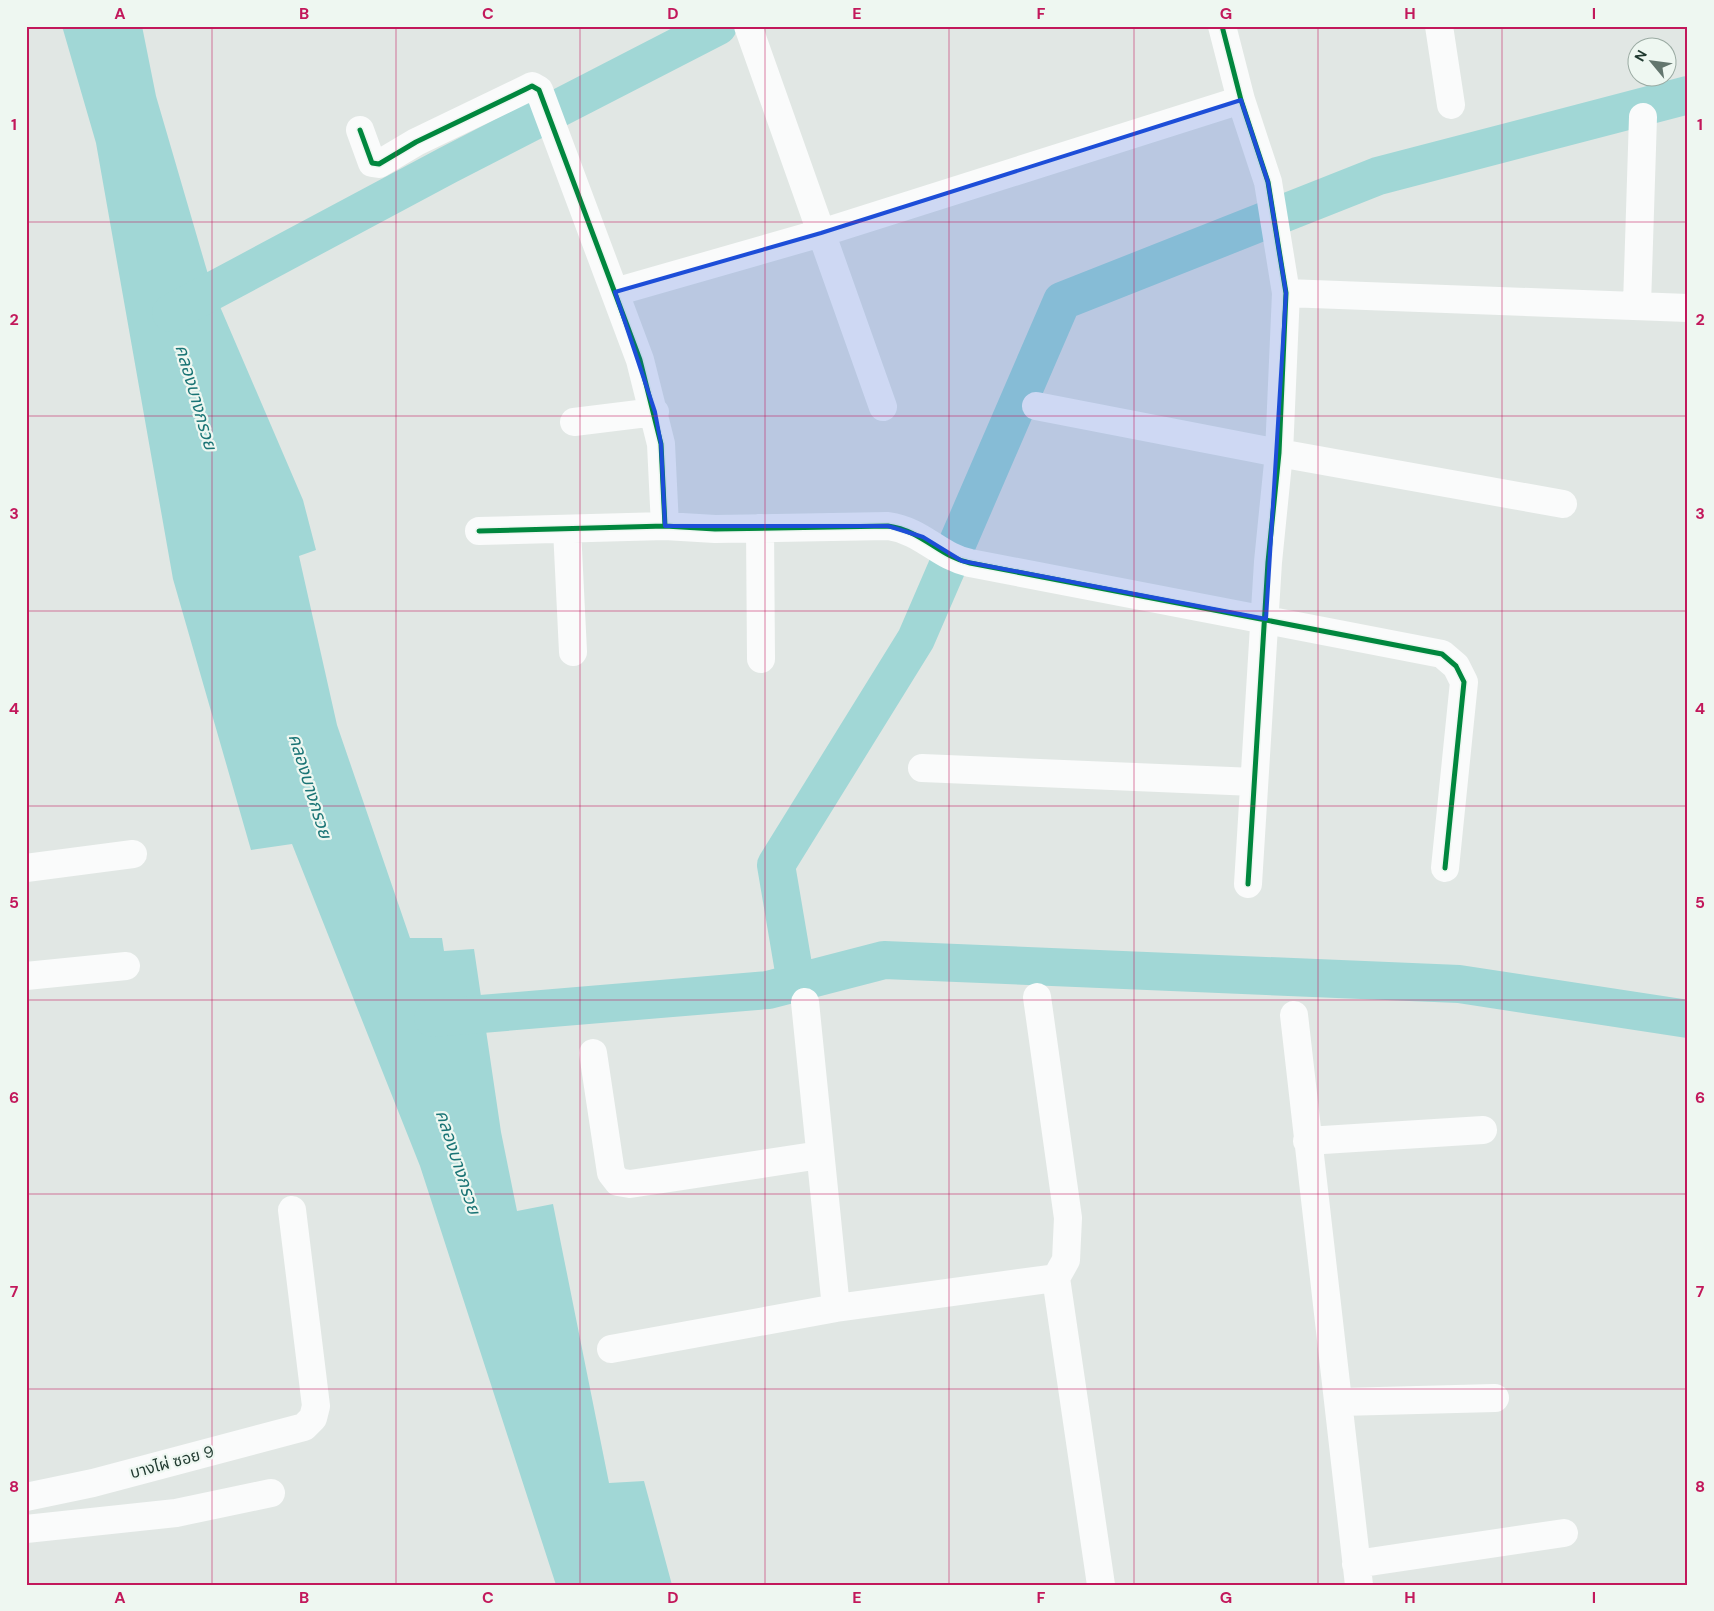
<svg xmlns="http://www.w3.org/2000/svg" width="1714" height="1611" font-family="'DM Sans','Noto Sans Thai',sans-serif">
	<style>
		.water { fill: #a1d7d6 }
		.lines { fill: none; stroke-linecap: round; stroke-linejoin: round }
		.canal { stroke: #a1d7d6; stroke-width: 38 }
		.minor { stroke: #fafbfb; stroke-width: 28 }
		.cycleway-casing { stroke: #eef7f1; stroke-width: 8 }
		.cycleway { stroke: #00873e; stroke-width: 5 }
		.marked { fill: #1d4ed8; fill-opacity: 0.2; stroke: #1d4ed8; stroke-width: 4; stroke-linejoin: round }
		.grid { fill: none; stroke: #c2185b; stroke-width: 1; stroke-opacity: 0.55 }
		.labels { text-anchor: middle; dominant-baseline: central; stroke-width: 4.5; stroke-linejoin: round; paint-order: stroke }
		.street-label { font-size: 16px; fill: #1f392f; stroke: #eef7f1 }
		.water-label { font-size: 18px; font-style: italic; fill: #1a7475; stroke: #eef7f1 }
		.neatline { fill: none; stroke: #c2185b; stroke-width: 2 }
		.grid-label { font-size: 16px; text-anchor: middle; font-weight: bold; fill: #c2185b }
	</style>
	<rect width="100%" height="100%" fill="#e1e7e4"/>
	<path class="water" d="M62,26h80l14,70 56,192 91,212 13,50 -17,6 38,169 73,213h32l2,13 30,-2 27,183 16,79 36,-7 56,279 35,-2 28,104h-116l-136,-419 -128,-322 -41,6 -78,-271 -77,-436z"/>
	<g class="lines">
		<path class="canal" d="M171,313l277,-148 270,-139
			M796,983l-20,-118 140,-226 146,-338 316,-125 310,-81
			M433,1018l335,-28 116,-30 575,24 229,35"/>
		<path class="minor" d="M748,26l135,381
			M1222,26l19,74 27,82 18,111 -7,160 -11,109 -20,322
			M1439,26l12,79
			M360,130l12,33 7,1 37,-22 110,-53 6,-3 7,4 101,270 21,84 4,82
			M615,292l206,-59 420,-133
			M1286,293l402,15
			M1637,305l6,-188
			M1036,406l243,47 284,51
			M574,422l81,-10
			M760,528l1,131
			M567,529l6,123
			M479,531l186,-5 50,3 173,-3c35,5 50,30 82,37l472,91 14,12 8,16 -19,186
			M922,768l332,14
			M26,868l107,-14
			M26,976l100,-10
			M1037,997l31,221 -2,42 -10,18 45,307
			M805,1002l31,306
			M1294,1015l65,570
			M593,1053l18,120 7,9 12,2 190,-29
			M1307,1141l176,-11
			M611,1349l225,-41 220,-30
			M1340,1402l155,-4
			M26,1497l67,-14 211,-56 9,-9 3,-12 -24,-196
			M26,1529l150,-16 95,-20
			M1356,1564l208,-31"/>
		<g class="cycleway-casing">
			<path id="cycleway" d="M1222,26l19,74 27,82 18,111 -7,160 -11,109 -20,322
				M360,130l12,33 7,1 37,-22 110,-53 6,-3 7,4 101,270 21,84 4,82
				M479,531l186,-5 50,3 173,-3c35,5 50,30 82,37l472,91 14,12 8,16 -19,186"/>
		</g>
		<use href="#cycleway" class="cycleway"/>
	</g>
	<path class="marked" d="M1241,100l27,82 18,111 -20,326 -304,-58 -39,-24 -35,-11h-223l-4,-82 -6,-32 -40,-120 206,-59z"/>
	<path class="grid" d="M212,26v1559M396,26v1559M580,26v1559M765,26v1559M949,26v1559M1134,26v1559M1318,26v1559M1502,26v1559M26,222h1662M26,416h1662M26,611h1662M26,806h1662M26,1000h1662M26,1194h1662M26,1389h1662"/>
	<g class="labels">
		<g class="street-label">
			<text transform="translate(172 1462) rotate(-15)">บางไผ่ ซอย 9</text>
		</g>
		<g class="water-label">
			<text transform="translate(196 397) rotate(74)">คลองบางกรวย</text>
			<text transform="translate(310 786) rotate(73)">คลองบางกรวย</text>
			<text transform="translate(458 1162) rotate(72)">คลองบางกรวย</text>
		</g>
	</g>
	<rect width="1714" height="1611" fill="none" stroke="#eef7f1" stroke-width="55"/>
	<g transform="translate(1652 62) rotate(299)"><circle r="24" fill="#eef7f1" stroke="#9baba3"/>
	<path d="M0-4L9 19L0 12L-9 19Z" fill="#63766e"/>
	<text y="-8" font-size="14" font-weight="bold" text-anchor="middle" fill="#1f392f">N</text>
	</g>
	<rect x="28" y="28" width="1658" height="1556" class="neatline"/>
	<g class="grid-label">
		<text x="120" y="19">A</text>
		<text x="304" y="19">B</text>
		<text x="488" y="19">C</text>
		<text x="673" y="19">D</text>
		<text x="857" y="19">E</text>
		<text x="1041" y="19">F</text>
		<text x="1226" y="19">G</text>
		<text x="1410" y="19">H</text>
		<text x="1594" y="19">I</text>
		<text x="14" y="130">1</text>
		<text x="1700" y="130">1</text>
		<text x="14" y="325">2</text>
		<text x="1700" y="325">2</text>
		<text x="14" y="519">3</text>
		<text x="1700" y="519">3</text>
		<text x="14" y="714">4</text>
		<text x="1700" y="714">4</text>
		<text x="14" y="908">5</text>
		<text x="1700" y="908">5</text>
		<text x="14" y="1103">6</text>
		<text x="1700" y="1103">6</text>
		<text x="14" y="1297">7</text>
		<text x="1700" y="1297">7</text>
		<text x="14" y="1492">8</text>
		<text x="1700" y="1492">8</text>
		<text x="120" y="1603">A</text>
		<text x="304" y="1603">B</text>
		<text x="488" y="1603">C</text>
		<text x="673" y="1603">D</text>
		<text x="857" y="1603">E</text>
		<text x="1041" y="1603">F</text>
		<text x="1226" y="1603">G</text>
		<text x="1410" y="1603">H</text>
		<text x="1594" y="1603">I</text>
	</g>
</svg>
